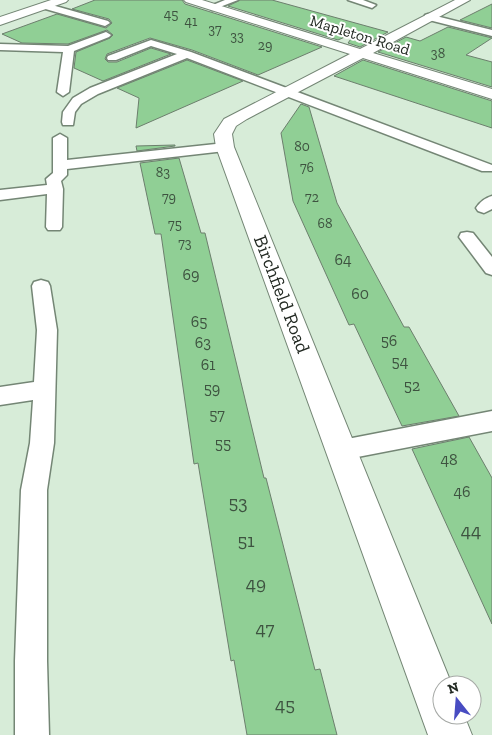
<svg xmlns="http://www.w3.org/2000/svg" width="492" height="735" font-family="'Zilla Slab',serif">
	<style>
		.building { fill: #90cf95; stroke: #6c7f6d }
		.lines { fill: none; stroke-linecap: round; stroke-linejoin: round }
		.lane-casing { stroke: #748675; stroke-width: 3 }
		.street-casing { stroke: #748675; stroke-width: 2 }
		.lane { fill: #fff; fill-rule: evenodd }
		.street { fill: #fff; fill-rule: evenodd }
		.labels { text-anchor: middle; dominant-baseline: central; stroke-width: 4; stroke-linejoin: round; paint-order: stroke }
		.far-number-label { font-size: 14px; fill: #3e5340 }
		.far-street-label { font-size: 16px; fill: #232a23; stroke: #fff }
		.number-label { font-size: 16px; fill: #3e5340 }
		.street-label { font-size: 19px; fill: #232a23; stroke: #fff }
		.near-number-label { font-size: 19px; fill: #3e5340 }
	</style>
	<rect width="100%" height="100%" fill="#d7ecd8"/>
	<path class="building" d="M95,0h87l3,4 137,43 -64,28 -66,-25 -42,-12 -43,16 -2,5 3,3h9l34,-14 20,6 -68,27 -29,-13 2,-16 34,-14 3,-3 -6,-5 -39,14 -46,-1 -20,-9 55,-20 49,14 6,-5 -3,-4 -37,-10z
		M240,0h32l116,32 -28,15 -12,-4 8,-11 -18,8 -110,-34z
		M492,4v24l-32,-8z
		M448,27l44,11 -26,17 26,7v25l-114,-35 28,-15 14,4z
		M187,60l56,21 -107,47 3,-30 -22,-10z
		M363,60l129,41v27l-158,-52z
		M301,104l8,3 28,96 67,124h5l50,89 -57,10 -48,-102 -5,1 -56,-124 -12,-68z
		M175,145v1l-38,5 -1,-5z
		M179,158l22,75h4l59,245h2l49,192 5,-1 17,66h-90l-13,-75 -3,1 -33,-198 -4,1 -33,-230h-6l-15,-71z
		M469,437l23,41v146l-80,-175z"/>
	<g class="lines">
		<g class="lane-casing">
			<path id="lane" d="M225,0h13l-26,10 -4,-3z
				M348,0h15l13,5 -4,3z
				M45,3l63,18 2,2 -5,3 -63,-18v-4z
				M428,14l64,16v6l-67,-17v-4z
				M106,32l5,3 -2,2 -35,14 -5,41 -6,4 -6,-4 6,-40 -63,-2v-6l68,2z
				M151,40l40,12 301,113v6h-10l-295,-113 -89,36 -17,10 -6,8 -2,13h-10l-1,-3 1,-10 10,-14 17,-10 87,-34 -26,-8 -35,14h-8l-1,-2 1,-2z
				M60,134l7,4v22l158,-17 7,4 -7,4 -158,18v6l-6,6 2,8 -1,38 -2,3h-12l-2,-3 1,-33 -47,6v-10l47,-5 -1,-6 7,-6v-35z
				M492,196v13l-8,4 -6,-2 -2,-3c4,-6 9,-10 16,-12z
				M467,232l6,1 19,24v18l-6,-2 -27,-36 2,-4z
				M41,280l7,2 2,4 7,44 -3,113 -7,47v171l2,74h-34v-74l6,-171 9,-47 3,-43 -33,5v-18l34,-5 3,-52 -5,-44 2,-4z
				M492,411v20l-150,29 -9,-3 -3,-7 3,-7 9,-3z"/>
		</g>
		<g class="street-casing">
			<path id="street" d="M51,0h17l-2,2 -66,23v-8z
				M184,0h18l158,49 95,-49h15l-97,53 119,36v10l-129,-41 -116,61 -11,7 -4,8 2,13 218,538h-10v30h22l8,20h-44l-212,-588 -2,-13 10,-15 126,-65 -164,-52z"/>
		</g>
		<use href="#lane" class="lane"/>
		<use href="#street" class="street"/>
	</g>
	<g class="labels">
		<g class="far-number-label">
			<text x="171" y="14">45</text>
			<text x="191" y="21">41</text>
			<text x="215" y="29">37</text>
			<text x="237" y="36">33</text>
			<text x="265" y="45">29</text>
			<text x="438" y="53">38</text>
			<text x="302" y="146">80</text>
			<text x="307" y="167">76</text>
			<text x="163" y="172">83</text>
			<text x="169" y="197">79</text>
			<text x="312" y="197">72</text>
			<text x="325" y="223">68</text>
			<text x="175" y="224">75</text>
			<text x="185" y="243">73</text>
		</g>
		<g class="far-street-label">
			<text transform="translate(360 35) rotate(17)">Mapleton Road</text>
		</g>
		<g class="number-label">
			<text x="343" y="259">64</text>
			<text x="191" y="274">69</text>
			<text x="360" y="293">60</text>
			<text x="199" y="321">65</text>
			<text x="389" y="340">56</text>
			<text x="203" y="342">63</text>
			<text x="400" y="361">54</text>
			<text x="208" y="364">61</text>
			<text x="412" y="385">52</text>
			<text x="212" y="388">59</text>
			<text x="217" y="414">57</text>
			<text x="223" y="443">55</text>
			<text x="449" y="459">48</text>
			<text x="462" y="491">46</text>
		</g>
		<g class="street-label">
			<text transform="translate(282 294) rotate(69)">Birchfield Road</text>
		</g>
		<g class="near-number-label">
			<text x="238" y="502">53</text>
			<text x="471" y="530">44</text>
			<text x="246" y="540">51</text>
			<text x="256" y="583">49</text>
			<text x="265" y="628">47</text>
			<text x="285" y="704">45</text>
		</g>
	</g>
	<g transform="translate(457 700) rotate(343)"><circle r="24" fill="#ffffff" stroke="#a7aaa7"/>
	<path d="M0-4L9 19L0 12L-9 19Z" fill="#484cc2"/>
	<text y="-8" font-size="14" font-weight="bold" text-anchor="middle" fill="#232a23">N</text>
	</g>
</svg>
